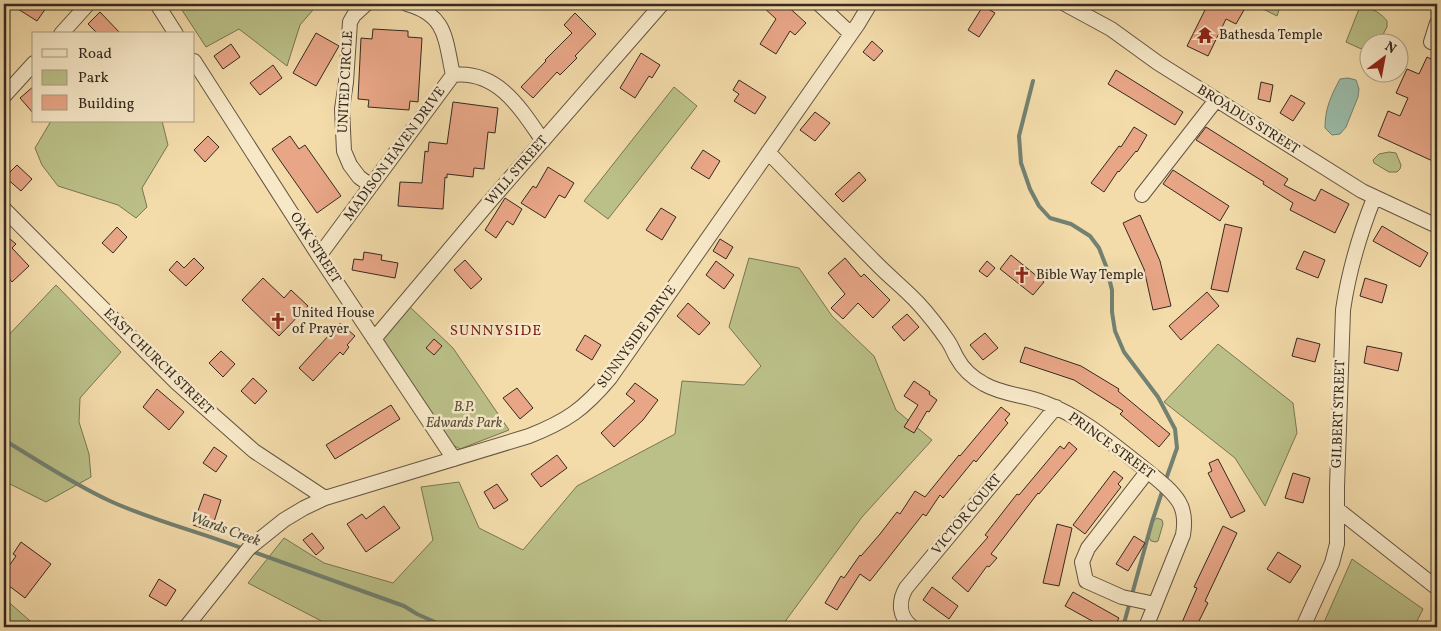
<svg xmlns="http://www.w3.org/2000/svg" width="1441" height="631" font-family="Vollkorn,serif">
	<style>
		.green { fill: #bbc088; stroke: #787554 }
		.water { fill: #9bbba8; stroke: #728171 }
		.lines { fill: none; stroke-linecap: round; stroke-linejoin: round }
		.stream { stroke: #728171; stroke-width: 4 }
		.building { fill: #e8a687; stroke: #352a1f }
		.street-casing { stroke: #645642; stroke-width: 16 }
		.street { stroke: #f7e8c8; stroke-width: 14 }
		.labels { text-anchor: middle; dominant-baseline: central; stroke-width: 5; stroke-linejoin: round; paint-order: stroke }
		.poi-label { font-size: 14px; fill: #352a1f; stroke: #f7e8c8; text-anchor: start }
		.street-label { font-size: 14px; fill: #352a1f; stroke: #f7e8c8 }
		.park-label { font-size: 14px; font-style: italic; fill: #565039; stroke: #f7e8c8 }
		.neighbourhood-label { font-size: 15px; letter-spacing: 1px; fill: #7a1f14; stroke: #f7e8c8 }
		.water-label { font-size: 15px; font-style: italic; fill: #4e4e41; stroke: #f7e8c8 }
	</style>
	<rect width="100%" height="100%" fill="#f3dbaa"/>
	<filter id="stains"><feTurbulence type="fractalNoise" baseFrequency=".004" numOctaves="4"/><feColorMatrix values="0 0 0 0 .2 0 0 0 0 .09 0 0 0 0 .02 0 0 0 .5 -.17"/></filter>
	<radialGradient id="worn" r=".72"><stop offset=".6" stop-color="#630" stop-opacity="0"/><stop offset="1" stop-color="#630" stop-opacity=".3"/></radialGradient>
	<path class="green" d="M178,4h140l-18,21 -13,41 -48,-37 -33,18z
		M1253,4h28l-4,12z
		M1364,7c8,1 18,7 23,14v6l-8,15h-11v10l-22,-10 13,-33z
		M674,87l23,19 -89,113 -24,-18z
		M51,121h111l6,24 -26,43 5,19 -11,11 -18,-13 -60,-19 -16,-21 -7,-17z
		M1389,152l7,1 5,12 -1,4 -3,3h-8l-15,-9 -1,-3 6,-6z
		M749,258l50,10 33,48 42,40 22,54 36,30 -70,77 -81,110h-448l-85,-44 36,-45 40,25 69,20 40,-43 -12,-53 38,-5 20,46 44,22 54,-64 98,-52 7,-53 62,4 17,-19 -32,-39z
		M56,285l65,67 -41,46 -1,24 10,32 2,23 -45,25 -42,-21v-141z
		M410,307l43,41 56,82 -49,19 -11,-6 -68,-103z
		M1218,344l75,59 4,30 -32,73 -30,-48 -71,-56z
		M1157,518l5,2 1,4 -5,17 -2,1 -5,-1 -2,-4 4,-16z
		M1352,559l71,50 -9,18h-92z
		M4,598l33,29h-33z"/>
	<path class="water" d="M1348,78l8,2 3,9 -1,8 -12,30 -6,7 -8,1 -7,-7c0,-20 6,-32 15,-49z"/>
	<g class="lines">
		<path class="stream" d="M1033,81l-14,55 2,27 9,26 9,17 11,12 21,6 19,12 9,12 7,18 6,24v22l3,19 9,21 34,45 17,32 2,19 -12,34
			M4,440c35,21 69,44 106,61 44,20 90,31 134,48
			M251,551l153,55 13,8 29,13
			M1123,627l29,-105 11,-33"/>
	</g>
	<path class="building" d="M10,4h29l7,4 -9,13z
		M760,4h25l21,19 -11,12 -5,-4 -14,23 -16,-10 16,-25z
		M1208,4h24l12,6 -8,14 -10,-5 -18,37 -21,-10z
		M983,6l12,7 -16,24 -11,-7z
		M100,12l21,22h-23l-10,-10z
		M575,13l21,21 -21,22 2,2 -17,17 -3,-3 -24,26 -12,-11 25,-26 -1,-1 27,-27 -8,-8z
		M373,29l35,2v6l14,1 -4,64 -8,-1 -1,9 -41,-3 1,-7 -11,-1 3,-61 11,1z
		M316,33l23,13 -23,40 -23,-13z
		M872,41l11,10 -9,10 -11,-9z
		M231,44l9,13 -17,12 -9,-13z
		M641,53l19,12 -8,13 -3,-2 -14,22 -15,-10z
		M1427,57l10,5v101l-59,-27 10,-25 12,5 8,-18 -12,-5 11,-24 12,5z
		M273,65l9,13 -22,17 -10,-12z
		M1116,70l67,42 -8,13 -67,-41z
		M739,80l27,17 -11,17 -21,-13 5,-7 -6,-4z
		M1261,82l12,3 -3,17 -12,-3z
		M34,86v28l-14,-16z
		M1291,95l14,8 -12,18 -13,-8z
		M453,102l45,6 -3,25 -7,-1 -4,37 -10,-1 -1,9 -26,-3v4l-2,-1 -2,32 -45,-3 2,-24 22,1 3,-32 3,1 1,-10 18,2z
		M815,112l15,11 -15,18 -15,-11z
		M1134,127l13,8 -10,17 -1,-1 -17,21 -1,-1 -14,21 -13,-9 28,-37 2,1z
		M1206,127l82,52 -4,6 31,16 6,-12 28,15 -14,29 -45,-23 3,-7 -30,-19 1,-2 -68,-42z
		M208,136l11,11 -14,15 -11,-12z
		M290,136l9,13 6,-4 36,51 -24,17 -45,-64z
		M703,150l17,11 -11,18 -18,-11z
		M17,165l15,14 -11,12 -16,-14z
		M548,167l26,16 -9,15 -6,-3 -14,23 -24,-15 12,-17 3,2z
		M1173,170l56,36 -9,15 -57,-37z
		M859,172l7,8 -23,22 -8,-8z
		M505,198l17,11 -9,16 -6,-4 -11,17 -11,-8z
		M661,208l15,9 -14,23 -16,-10z
		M1140,215l20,46 11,45 -18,4 -9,-41 -21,-46z
		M1225,224l17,4 -14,64 -17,-3z
		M1382,226l46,27 -8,14 -47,-26z
		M117,227l10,10 -14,16 -11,-10z
		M4,234l12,10 -4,4 17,18 -17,16 -8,-9z
		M720,239l13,8 -7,12 -13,-8z
		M1304,251l21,9 -7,18 -22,-9z
		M364,252l18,3 -1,5 17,3 -3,15 -43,-8 2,-11 9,1z
		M1011,255l33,27 -11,13 -33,-26z
		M194,258l10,10 -18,18 -17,-16 8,-9 7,7z
		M845,258l16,19 3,-3 26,26 -17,18 -15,-15 -15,16 -12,-11 14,-14 -17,-21z
		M465,260l17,19 -11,10 -17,-19z
		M716,261l18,14 -10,14 -18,-14z
		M987,261l8,7 -8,9 -8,-6z
		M263,278l21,20 7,-8 17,16 -29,30 -37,-36z
		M1365,278l22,7 -5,18 -22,-7z
		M1207,292l12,14 -38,34 -12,-14z
		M688,303l22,20 -11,12 -22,-19z
		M907,314l12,13 -15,14 -12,-14z
		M340,323l15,13 -8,9 2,2 -6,8 -3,-3 -27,29 -14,-13z
		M985,333l13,15 -15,12 -13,-15z
		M585,335l16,10 -9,15 -16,-10z
		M1297,338l23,6 -5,18 -23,-6z
		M434,339l8,7 -8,9 -8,-7z
		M1367,346l35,7 -4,18 -34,-8z
		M1025,347l56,19 38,23 -1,2 52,43 -11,13 -39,-33 3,-3 -49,-31 -54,-18z
		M221,351l14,13 -12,13 -14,-14z
		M253,378l14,13 -12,13 -14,-13z
		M914,381l16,11 -1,2 8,6 -8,12 -2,-1 -13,22 -10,-6 14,-22 -14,-9z
		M635,383l23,17 -15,20 -29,27 -13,-14 34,-32 -9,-7z
		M517,388l16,20 -13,11 -17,-21z
		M157,389l27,23 -15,18 -26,-23z
		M391,405l9,14 -65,40 -9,-14z
		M1001,407l9,7 -5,6 3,3 -32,39 -2,-2 -31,38 -3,-3 -14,21 -3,-2 -53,67 -10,-7 -23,36 -12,-7 16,-27 3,2 16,-23 1,1 19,-22 17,-22 3,2 15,-23 10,6 34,-42 1,1z
		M1069,442l8,7 -38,45 -1,-1 -47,61 6,4 -8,9 -2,-1 -19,26 -16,-14 36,-41 -3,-2 32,-41 2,1 41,-49 4,3z
		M214,447l13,9 -11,16 -13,-9z
		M557,455l10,13 -26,19 -10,-13z
		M1218,459l27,52 -14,7 -23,-45 4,-2 -3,-8z
		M1114,471l9,7 -5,6 3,3 -36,47 -12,-9z
		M1293,473l17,5 -7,25 -18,-5z
		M497,484l11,16 -14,9 -10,-17z
		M204,494l17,6 -10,31 -18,-6z
		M384,506l16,22 -34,24 -19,-28 15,-10 4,5z
		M1057,524l15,4 -13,58 -16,-3z
		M1223,526l14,7 -32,68 3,2 -12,24h-16l17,-39 -3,-1z
		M312,533l12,15 -8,7 -13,-15z
		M1134,536l11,7 -17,28 -12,-7z
		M21,542l30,22 -26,34 -21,-16v-9l12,-17 -3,-2z
		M1278,552l23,14 -11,17 -23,-14z
		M159,579l17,11 -10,16 -17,-10z
		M932,587l26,19 -9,13 -26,-19z
		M1073,592l46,26 -5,9h-11l-38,-21z"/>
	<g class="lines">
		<g class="street-casing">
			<path id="street" d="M157,4l19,30
				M366,4l-12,11 -4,7 -4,60 -4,27 2,42 6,14 9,12 12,9
				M407,4c40,11 38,35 46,71
				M819,4l32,30
				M1065,4l46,25 47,34 204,128 75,35
				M61,34l27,-30
				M1431,42l6,-19
				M194,61l125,195 135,203
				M4,96l30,-33
				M768,152c37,38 74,77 111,114 13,13 27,24 39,37 11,12 21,25 30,38 4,6 6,12 9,17 6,11 16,20 27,26 19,11 42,11 61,19 38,14 70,43 101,67 11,9 25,19 33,32 6,10 6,21 4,33l-37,92
				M1142,195l74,-95
				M4,209l173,174 77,68 71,47
				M319,256l134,-181c45,-5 68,34 90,66
				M374,339l117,-139 171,-196
				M1147,472l-59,76 -6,14 4,19 36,16 33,7
				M1337,509l100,79
				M186,627l63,-79 35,-28 20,-12 21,-10 204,-62c38,-15 55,-27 81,-58l248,-354 12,-20
				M912,627c-13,-10 -14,-25 -6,-39l150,-181
				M1303,627l29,-64 5,-19v-57l6,-177c6,-41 16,-74 31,-112"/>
		</g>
		<use href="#street" class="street"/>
	</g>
	<defs>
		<g id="temple-bare" transform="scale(1.35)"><path d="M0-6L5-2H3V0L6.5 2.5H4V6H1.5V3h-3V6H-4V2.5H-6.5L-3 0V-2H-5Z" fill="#8f2418" stroke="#f7e8c8" stroke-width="2.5" paint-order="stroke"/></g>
		<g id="church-bare" transform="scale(1.35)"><path d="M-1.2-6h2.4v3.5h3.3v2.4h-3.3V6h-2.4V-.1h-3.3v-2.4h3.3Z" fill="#8f2418" stroke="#f7e8c8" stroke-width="2.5" paint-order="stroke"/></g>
	</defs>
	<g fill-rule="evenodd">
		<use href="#temple-bare" x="1205" y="35"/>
		<use href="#church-bare" x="1022" y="275"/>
		<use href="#church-bare" x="278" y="321"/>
	</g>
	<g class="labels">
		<g class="poi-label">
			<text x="1219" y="35">Bathesda Temple</text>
			<text x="1036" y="275">Bible Way Temple</text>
			<text x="292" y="313">United House<tspan x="292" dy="16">of Prayer</tspan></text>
		</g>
		<g class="street-label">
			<text transform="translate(346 82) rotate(-87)">UNITED CIRCLE</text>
			<text transform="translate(1248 120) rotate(32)">BROADUS STREET</text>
			<text transform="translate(395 154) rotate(-54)">MADISON HAVEN DRIVE</text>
			<text transform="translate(517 171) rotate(-49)">WILL STREET</text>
			<text transform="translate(315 248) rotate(57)">OAK STREET</text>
			<text transform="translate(637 337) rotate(-54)">SUNNYSIDE DRIVE</text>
			<text transform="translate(158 362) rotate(44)">EAST CHURCH STREET</text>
			<text transform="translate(1339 414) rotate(-88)">GILBERT STREET</text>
			<text transform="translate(1111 446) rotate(36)">PRINCE STREET</text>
			<text transform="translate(967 515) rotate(-50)">VICTOR COURT</text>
		</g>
		<g class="park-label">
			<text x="464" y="407">B.P.<tspan x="464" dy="16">Edwards Park</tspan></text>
		</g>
		<g class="neighbourhood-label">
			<text x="496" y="331">SUNNYSIDE</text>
		</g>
		<g class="water-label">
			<text transform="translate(225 530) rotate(20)">Wards Creek</text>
		</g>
	</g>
	<rect width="1441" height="631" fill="none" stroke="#f3dbaa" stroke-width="20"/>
	<rect x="5" y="5" width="1431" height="621" fill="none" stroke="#352a1f" stroke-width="2.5"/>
	<rect x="10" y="10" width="1421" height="611" fill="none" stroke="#352a1f"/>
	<rect x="32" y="32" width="162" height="90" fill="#f7e8c8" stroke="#a99c84"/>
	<rect x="42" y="49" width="25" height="8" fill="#f7e8c8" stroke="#a99c84"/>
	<text x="78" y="58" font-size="15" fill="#352a1f">Road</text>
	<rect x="42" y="70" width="25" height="15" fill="#bbc088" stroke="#a99c84"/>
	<text x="78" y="82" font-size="15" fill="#352a1f">Park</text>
	<rect x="42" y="95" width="25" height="15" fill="#e8a687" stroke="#a99c84"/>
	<text x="78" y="108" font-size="15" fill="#352a1f">Building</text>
	<g transform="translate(1384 58) rotate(32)"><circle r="24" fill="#f7e8c8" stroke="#a99c84"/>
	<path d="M0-4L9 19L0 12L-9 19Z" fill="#8f2418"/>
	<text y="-8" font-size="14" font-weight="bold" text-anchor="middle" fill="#352a1f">N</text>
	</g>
	<rect width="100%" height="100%" filter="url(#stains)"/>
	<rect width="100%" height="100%" fill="url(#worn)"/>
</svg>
